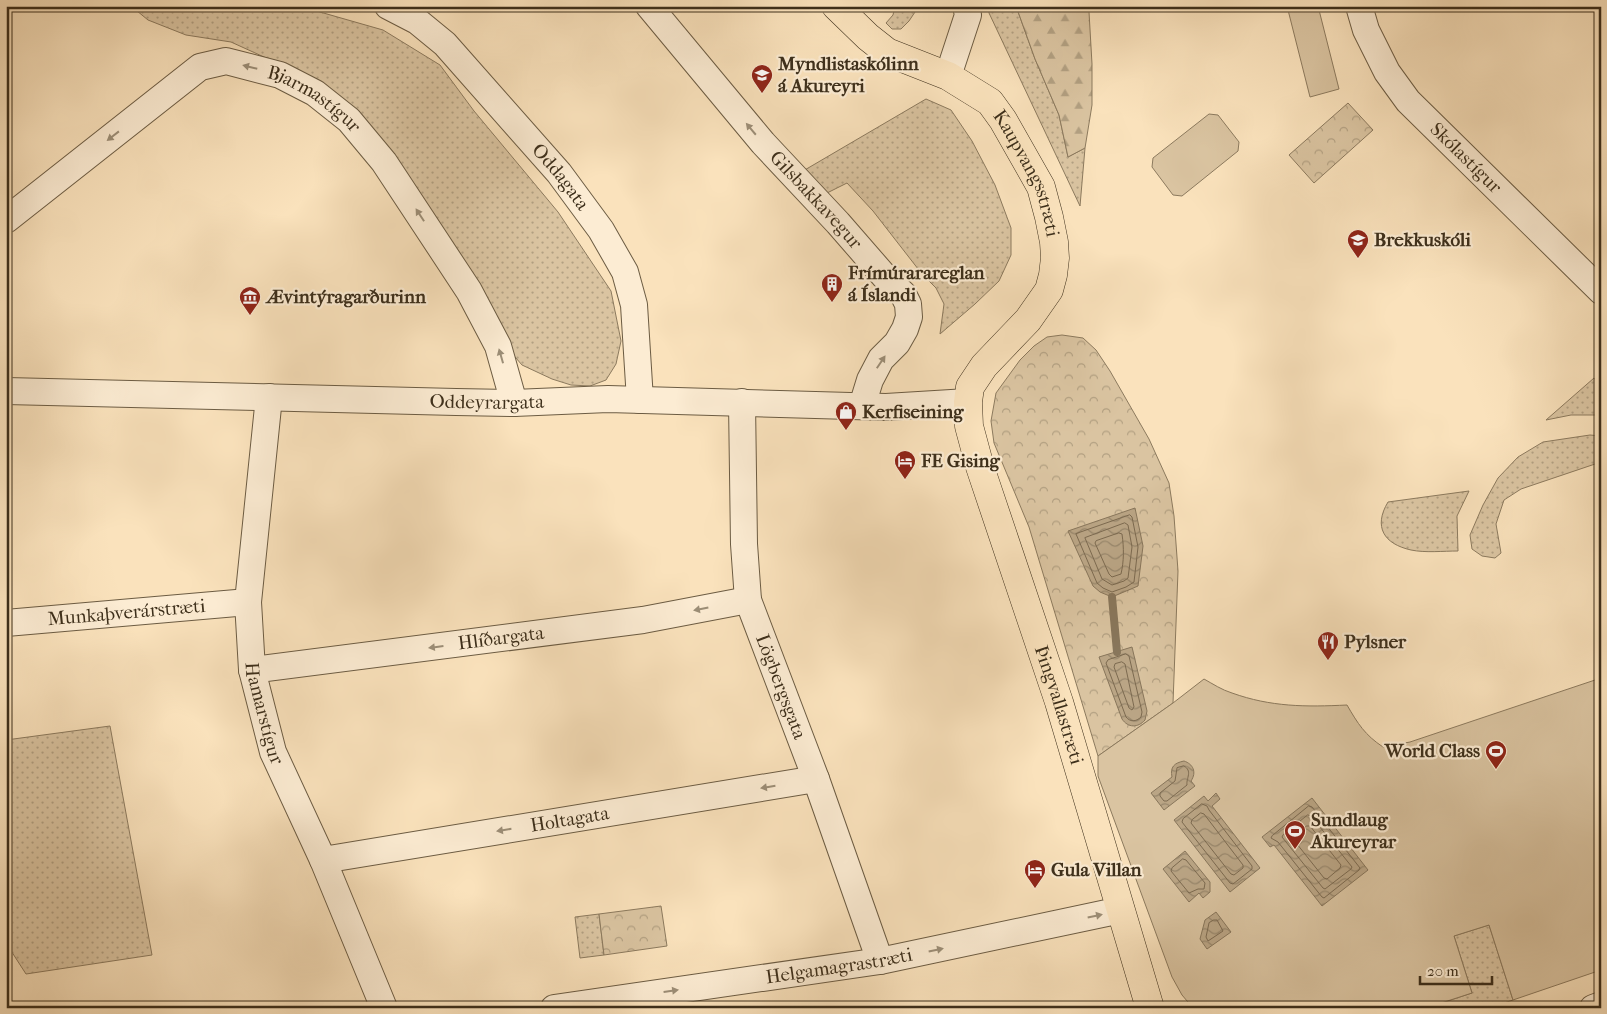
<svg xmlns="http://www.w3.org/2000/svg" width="1607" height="1014" font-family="'IM FELL French Canon',serif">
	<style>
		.grass { fill: url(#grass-dots); stroke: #8c7a5e }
		.forest { fill: url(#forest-firs); stroke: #8c7a5e }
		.park { fill: url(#park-crowns); stroke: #8c7a5e }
		.pitch { fill: #dac4a1; stroke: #8c7a5e }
		.water { fill: url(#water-waves); stroke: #88765b }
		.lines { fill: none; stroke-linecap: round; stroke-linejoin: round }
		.shore { stroke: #7c6a50; stroke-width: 1 }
		.stream { stroke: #88765b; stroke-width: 8 }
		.minor-casing { stroke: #6c5c43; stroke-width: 28 }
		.major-casing { stroke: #3d2f1b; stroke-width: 29 }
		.minor { stroke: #fcecd3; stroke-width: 26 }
		.major { stroke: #fae2bc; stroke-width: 28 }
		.oneway { fill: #9c8e77 }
		.labels { text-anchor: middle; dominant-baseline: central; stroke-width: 4.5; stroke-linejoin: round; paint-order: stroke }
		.poi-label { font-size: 19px; font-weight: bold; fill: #3d2f1b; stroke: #fcecd3; text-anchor: start }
		.street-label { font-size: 19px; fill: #3d2f1b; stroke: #fcecd3 }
	</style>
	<defs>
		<pattern id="grass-dots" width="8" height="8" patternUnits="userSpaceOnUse" patternTransform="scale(1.25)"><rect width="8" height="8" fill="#dac4a1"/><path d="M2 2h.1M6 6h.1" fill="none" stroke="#b2a082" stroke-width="1.8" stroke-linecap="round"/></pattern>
		<pattern id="forest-firs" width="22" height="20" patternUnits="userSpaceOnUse" patternTransform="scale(1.25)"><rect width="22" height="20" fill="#dac4a1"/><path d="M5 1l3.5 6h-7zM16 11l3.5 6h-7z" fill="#b2a082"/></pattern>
		<pattern id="park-crowns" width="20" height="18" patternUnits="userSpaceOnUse" patternTransform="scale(1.25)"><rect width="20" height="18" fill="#dac4a1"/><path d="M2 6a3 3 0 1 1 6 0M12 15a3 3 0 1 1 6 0" fill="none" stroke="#b2a082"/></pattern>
		<pattern id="water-waves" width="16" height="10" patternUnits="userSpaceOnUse" patternTransform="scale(1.25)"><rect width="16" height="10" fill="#baa585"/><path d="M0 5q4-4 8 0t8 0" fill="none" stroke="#98876c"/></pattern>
	</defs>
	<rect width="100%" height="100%" fill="#fae2bc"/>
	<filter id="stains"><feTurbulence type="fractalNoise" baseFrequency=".004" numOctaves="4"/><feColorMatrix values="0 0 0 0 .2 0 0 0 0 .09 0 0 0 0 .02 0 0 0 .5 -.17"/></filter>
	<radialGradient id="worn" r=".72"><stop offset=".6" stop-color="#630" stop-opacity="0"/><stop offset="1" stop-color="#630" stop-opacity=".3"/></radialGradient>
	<path class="grass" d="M131,6h177l12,6 63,18 57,35 34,46 84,101 53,79 10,50 -5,23 -10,16 -16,6 -19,-1 -19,-6 -30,-14 -13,-15 -53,-91 -159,-187 -66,-30 -45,-7 -38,-15z
		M895,6h24l-10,15 -8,8h-9l-6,-6 7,-8z
		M988,6h28l19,53 24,56 9,42 17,-9 -5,58 -91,-193z
		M926,99l25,11 21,31 23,44 16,43v27l-12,26 -24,23 -35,30 4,-30 -8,-16 -14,-14 -49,-63 -26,-28 -26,13 -18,-25z
		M1594,378l7,8v29h-30l-25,5z
		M1590,435l11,1v26l-80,27 -17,11 -8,24 5,29 -6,5 -13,-2 -10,-7 -2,-14 13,-30 15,-27 20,-21 25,-15z
		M1469,491l-12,25 1,35c-15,0 -33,2 -47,-1 -27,-6 -38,-23 -23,-48z
		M110,726l42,229 -126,19 -20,-31v-203z
		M599,914l5,41 -24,3 -5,-41z
		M1489,925l24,75 -24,8h-63l46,-15 -18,-57z"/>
	<path class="forest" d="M1016,6h71l2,6 3,52v41l-7,43 -17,9 -9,-42 -24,-56z"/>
	<path class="park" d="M1348,103l25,27 -59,53 -25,-28z
		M1062,335l21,3 13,12 14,21 39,68 20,44 5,33 4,55 -5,132 -75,53 -69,-229 -35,-84 -3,-22 5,-28 24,-33 14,-14 13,-9z
		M661,906l6,40 -63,9 -5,-41z"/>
	<path class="pitch" d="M1287,6h31l21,83 -29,8z
		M1209,114l9,1 21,27 -1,9 -56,45 -9,-1 -21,-28 1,-9z
		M1601,678v292l-88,30 -24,-75 -35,11 18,57 -46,15h-233l-11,-13 -10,-18 -74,-201v-20l75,-53 31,-24c9,5 18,11 28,14 39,14 74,14 115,12 11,19 18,30 36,42l27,-5z"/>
	<path class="water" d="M1135,508l8,38 -5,40 -26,11 -12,-5 -7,-6 -25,-55z
		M1132,647l15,64 -2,9c-7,8 -17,8 -23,-1l-23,-62z
		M1184,761c9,3 13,11 7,20l4,5 -31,24 -13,-17 21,-16c-2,-10 2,-14 12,-16z
		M1216,793l4,6 -8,7 48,62 -30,24 -56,-72 30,-24 4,5z
		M1312,798l56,72 -46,36 -48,-61 -4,2 -8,-10z
		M1185,851l25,31v10l-7,6 -4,-5 -10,9 -26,-33z
		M1216,912l15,20 -24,17 -7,-10 5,-19z"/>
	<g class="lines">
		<path class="shore" d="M1130,515l2,2 6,30 -4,35 -8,5 -14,5 -9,-4 -6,-5 -21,-49z
			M1125,523l3,2 4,22 -4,31 -4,3 -12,4 -10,-6 -17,-41z
			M1119,533l3,1c2,14 2,27 -1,40l-9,3 -3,-3 -14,-31 1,-2z
			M1126,654l3,2 13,56 -1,5c-5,5 -11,5 -15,0l-20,-54 2,-3z
			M1122,662l3,2 9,43 -2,3 -3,-2 -15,-41 1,-3z
			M1184,766c9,5 2,12 3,19l-20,16h-3l-4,-5v-3l15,-12 2,-13z
			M1202,804l5,2 2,4 43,56v3l-19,15 -3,-1 -48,-61 1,-3z
			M1309,806l3,1 48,61 -1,2 -35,28 -2,-1 -44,-55 -7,-4 1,-2z
			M1201,813l3,1 39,51v3l-9,7 -3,-1 -40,-51 1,-3z
			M1308,815l3,1 41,51 -1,2 -26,20 -2,-1 -41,-51 1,-2z
			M1307,826h3l31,39 -1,3 -13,11 -3,-1 -31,-39 1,-3z
			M1183,859l3,1 19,23 -1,6h-6l-9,4 -18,-22 1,-3z
			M1214,920h3l6,11 -15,10 -2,-4 3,-14z"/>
		<path class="stream" d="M1112,597l5,55"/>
		<g class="minor-casing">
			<g id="minor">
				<path id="s1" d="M388,6l29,15 28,23 114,129 42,57 24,42 9,33 6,95"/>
				<path id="s2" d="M649,6l114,137 75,80 47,54 18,17 5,10 1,13 -4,12 -8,14 -16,16 -11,21 -8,26"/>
				<path id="s3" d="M1359,6l7,24 21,42 21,29 193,190"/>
				<path d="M948,76l20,-61 -2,-9"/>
				<path id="s4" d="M6,220l194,-153 26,-6 54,14 35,18 34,27 35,42 85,129 29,55 16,57"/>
				<path id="s5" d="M6,391l450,11 58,1 94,-4 278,8 82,-5"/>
				<path id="s6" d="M269,397l-21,205 4,68 21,82 50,108 61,148"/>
				<path id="s7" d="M742,402l2,142 4,56 68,179 64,182"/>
				<path id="s8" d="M6,623l242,-21"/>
				<path id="s9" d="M252,670l391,-50 105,-20"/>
				<path id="s10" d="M323,860l493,-81"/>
				<path id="s11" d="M554,1008l326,-47 241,-51"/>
				<path d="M1593,1008l8,-3"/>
			</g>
		</g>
		<g class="major-casing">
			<g id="major">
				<path id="s12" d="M836,6l32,31 19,15 61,24 42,26 13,18 38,67 8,30 5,25 1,16 -2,17 -4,15 -21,30 -44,46 -14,21 -2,15 1,24 11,41 79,235 91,306"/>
			</g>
		</g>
		<use href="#minor" class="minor"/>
		<use href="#major" class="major"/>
	</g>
	<defs><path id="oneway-solid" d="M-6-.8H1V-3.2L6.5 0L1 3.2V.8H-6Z" transform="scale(1.25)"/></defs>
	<g class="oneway">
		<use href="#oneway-solid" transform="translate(250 67) rotate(-166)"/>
		<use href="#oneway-solid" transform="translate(751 129) rotate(-130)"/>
		<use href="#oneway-solid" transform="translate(113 136) rotate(142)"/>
		<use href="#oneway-solid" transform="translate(420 215) rotate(-123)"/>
		<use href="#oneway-solid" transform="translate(501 356) rotate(-106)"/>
		<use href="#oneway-solid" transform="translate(881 362) rotate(-56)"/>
		<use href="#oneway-solid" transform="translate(701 609) rotate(169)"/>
		<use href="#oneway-solid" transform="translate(436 647) rotate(173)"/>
		<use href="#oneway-solid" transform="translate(768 787) rotate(171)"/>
		<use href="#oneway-solid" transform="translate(504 830) rotate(171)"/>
		<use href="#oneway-solid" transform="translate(1095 916) rotate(-12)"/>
		<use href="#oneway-solid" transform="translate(936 950) rotate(-12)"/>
		<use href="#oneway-solid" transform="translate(671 991) rotate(-8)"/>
	</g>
	<defs>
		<g id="school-pin" transform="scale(1.125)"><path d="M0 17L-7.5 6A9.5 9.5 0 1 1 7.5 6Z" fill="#8f2418" stroke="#fcecd3"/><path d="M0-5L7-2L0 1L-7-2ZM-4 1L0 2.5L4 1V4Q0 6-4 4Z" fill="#fff"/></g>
		<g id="building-pin" transform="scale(1.125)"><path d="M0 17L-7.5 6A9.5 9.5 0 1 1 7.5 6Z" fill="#8f2418" stroke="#fcecd3"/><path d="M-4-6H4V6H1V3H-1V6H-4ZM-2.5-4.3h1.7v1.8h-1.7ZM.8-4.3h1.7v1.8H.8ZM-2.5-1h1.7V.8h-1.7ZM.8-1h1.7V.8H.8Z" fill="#fff"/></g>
		<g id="museum-pin" transform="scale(1.125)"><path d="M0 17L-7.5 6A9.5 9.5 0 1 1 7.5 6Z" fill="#8f2418" stroke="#fcecd3"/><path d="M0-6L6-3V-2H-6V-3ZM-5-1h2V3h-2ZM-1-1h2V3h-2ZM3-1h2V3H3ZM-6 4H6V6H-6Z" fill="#fff"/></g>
		<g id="shop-pin" transform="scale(1.125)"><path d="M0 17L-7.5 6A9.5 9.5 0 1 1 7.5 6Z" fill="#8f2418" stroke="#fcecd3"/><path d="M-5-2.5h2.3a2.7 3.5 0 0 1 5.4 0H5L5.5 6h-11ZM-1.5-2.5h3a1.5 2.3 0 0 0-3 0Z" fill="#fff"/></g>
		<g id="hotel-pin" transform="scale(1.125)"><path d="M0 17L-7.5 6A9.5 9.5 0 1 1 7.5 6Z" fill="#8f2418" stroke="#fcecd3"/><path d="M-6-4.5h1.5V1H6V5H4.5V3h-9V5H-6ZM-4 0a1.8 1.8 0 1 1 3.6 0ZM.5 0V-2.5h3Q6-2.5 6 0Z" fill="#fff"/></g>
		<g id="restaurant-pin" transform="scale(1.125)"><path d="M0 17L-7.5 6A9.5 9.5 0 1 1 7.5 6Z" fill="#8f2418" stroke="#fcecd3"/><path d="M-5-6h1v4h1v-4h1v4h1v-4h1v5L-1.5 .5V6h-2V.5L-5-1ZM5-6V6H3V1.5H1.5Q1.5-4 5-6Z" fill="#fff"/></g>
		<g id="stadium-pin" transform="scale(1.125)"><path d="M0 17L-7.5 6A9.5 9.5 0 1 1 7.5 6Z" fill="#8f2418" stroke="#fcecd3"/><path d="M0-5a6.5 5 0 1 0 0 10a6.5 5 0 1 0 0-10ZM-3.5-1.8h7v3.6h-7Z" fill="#fff"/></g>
	</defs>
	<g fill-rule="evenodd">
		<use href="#school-pin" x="762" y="75"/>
		<use href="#school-pin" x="1358" y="240"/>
		<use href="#building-pin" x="832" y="284"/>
		<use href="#museum-pin" x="250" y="297"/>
		<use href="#shop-pin" x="846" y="412"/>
		<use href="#hotel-pin" x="905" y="461"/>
		<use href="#restaurant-pin" x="1328" y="642"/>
		<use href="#stadium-pin" x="1496" y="751"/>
		<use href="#stadium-pin" x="1295" y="831"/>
		<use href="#hotel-pin" x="1035" y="870"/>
	</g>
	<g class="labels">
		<g class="poi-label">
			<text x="778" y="64">Myndlistaskólinn<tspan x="778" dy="22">á Akureyri</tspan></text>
			<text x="1374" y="240">Brekkuskóli</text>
			<text x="848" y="273">Frímúrarareglan<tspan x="848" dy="22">á Íslandi</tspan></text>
			<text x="266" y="297">Ævintýragarðurinn</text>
			<text x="862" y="412">Kerfiseining</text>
			<text x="921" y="461">FE Gising</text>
			<text x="1344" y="642">Pylsner</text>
			<text x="1480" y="751" text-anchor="end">World Class</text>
			<text x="1311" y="820">Sundlaug<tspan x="1311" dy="22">Akureyrar</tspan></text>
			<text x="1051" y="870">Gula Villan</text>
		</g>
		<g class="street-label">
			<text stroke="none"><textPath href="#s4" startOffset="371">Bjarmastígur</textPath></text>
			<text stroke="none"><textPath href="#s3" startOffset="189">Skólastígur</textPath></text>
			<text stroke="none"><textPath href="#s12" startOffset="265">Kaupvangsstræti</textPath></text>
			<text stroke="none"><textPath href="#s1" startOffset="245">Oddagata</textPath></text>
			<text stroke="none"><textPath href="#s2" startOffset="256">Gilsbakkavegur</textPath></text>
			<text stroke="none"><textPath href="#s5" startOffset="481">Oddeyrargata</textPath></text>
			<text stroke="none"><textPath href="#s8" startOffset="121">Munkaþverárstræti</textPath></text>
			<text stroke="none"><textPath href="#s9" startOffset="251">Hlíðargata</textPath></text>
			<text stroke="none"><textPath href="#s7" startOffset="291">Lögbergsgata</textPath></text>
			<text stroke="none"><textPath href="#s12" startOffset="846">Þingvallastræti</textPath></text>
			<text stroke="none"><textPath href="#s6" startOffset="319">Hamarstígur</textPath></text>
			<text stroke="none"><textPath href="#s10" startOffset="250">Holtagata</textPath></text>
			<text stroke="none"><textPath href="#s11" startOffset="288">Helgamagrastræti</textPath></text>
		</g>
	</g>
	<rect width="1607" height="1014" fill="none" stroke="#fae2bc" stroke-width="25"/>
	<rect x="8" y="8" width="1592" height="999" fill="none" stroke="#3d2f1b" stroke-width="2.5"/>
	<rect x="12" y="12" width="1582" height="989" fill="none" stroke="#3d2f1b"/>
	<path d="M1420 976v8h72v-8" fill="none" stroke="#3d2f1b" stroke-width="2.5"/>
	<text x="1427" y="976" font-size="15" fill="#3d2f1b" stroke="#fcecd3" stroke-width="4" paint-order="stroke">20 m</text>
	<rect width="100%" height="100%" filter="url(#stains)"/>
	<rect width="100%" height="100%" fill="url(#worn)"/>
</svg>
